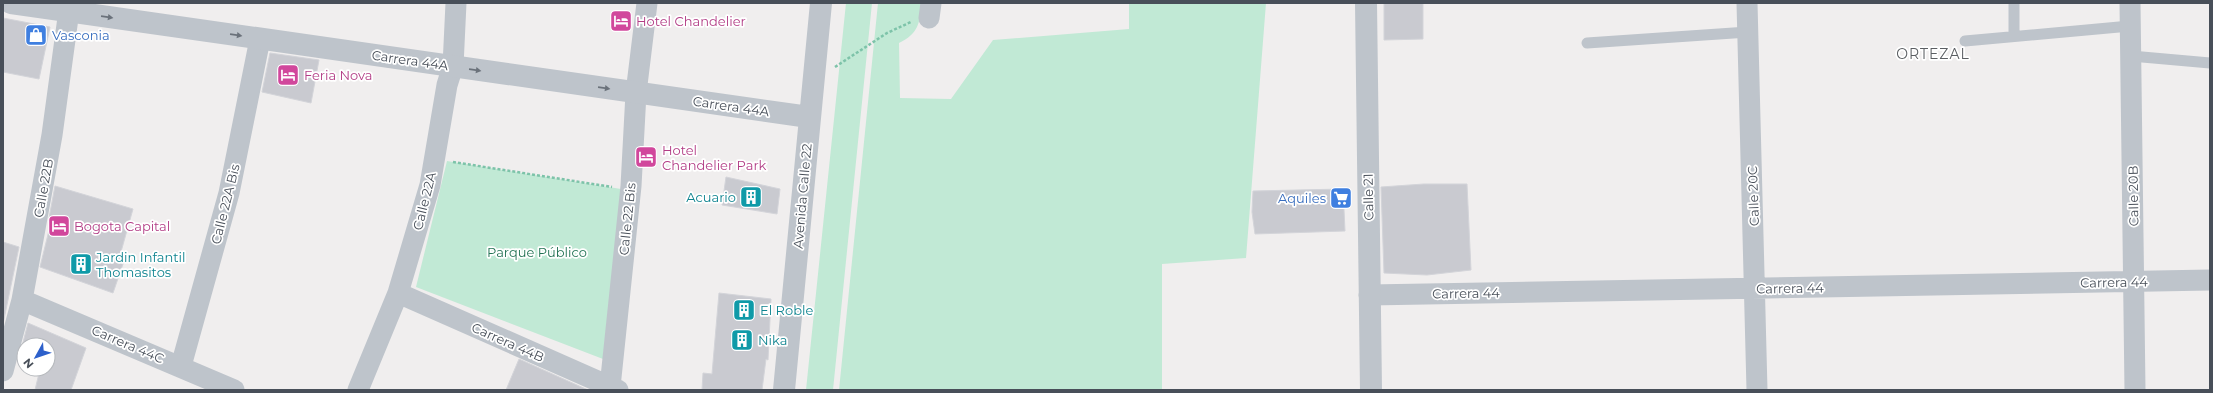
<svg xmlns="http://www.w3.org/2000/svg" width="2213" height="393" font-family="Montserrat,sans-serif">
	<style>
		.green { fill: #c1e9d5 }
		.building { fill: #c9cad0; stroke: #d3d4d9 }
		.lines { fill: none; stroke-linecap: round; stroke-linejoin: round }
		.path { stroke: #7dc3a9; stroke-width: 2.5; stroke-dasharray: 3 2; stroke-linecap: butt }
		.service { stroke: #bec4cb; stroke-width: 11 }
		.minor { stroke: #bec4cb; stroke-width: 21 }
		.tertiary { stroke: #bec4cb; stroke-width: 22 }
		.oneway { fill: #6b727b }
		.labels { text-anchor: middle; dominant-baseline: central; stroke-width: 3.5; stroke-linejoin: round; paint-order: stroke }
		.hotel-label { font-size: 13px; fill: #b23c85; stroke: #fff; text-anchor: start }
		.shop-label { font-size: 13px; fill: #366cbe; stroke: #fff; text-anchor: start }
		.street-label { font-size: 13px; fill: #484f59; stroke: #fff }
		.culture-label { font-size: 13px; fill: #0d838f; stroke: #fff; text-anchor: start }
		.park-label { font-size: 13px; fill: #217253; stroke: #fff }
		.neighbourhood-label { font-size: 14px; letter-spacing: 1px; fill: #5b5e62; stroke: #fff }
	</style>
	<rect width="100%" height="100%" fill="#f0eeee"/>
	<path class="green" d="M846,3h26l-39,387h-27z
		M878,3h44c-2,20 -4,31 -23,40l1,55 51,1 42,-59 136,-11v-26h137l-20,255 -84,6v126h-323z
		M447,161l174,28 -18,170 -187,-72z"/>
	<path class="building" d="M1384,3h39v36l-39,1z
		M3,18l47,9 -11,52 -36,-7z
		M270,53l49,7 -8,43 -49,-11z
		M726,177l54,12 -3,25 -55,-9z
		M1424,184h43l4,86 -44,5 -43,-2 -3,-86z
		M55,186l78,23 -14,50 5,2 -11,32 -73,-26 12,-49h-3z
		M1343,189l2,42 -90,3 -3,-22 1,-21z
		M3,242l16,5 -16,77z
		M719,293l52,6 -3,61 -2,-1 -4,31h-60l1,-17 9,1z
		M28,323l58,25 -15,42h-36l5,-21h8v-24h-24v10l-4,-1z
		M519,359l69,31h-82z"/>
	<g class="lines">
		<path class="path" d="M835,67l52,-34 24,-11
			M453,162l159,25"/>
		<path class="service" d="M2014,3v32
			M1965,41l165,-15
			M1587,43l161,-11
			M2131,56l79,7"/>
		<path class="minor" d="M1747,3l10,387
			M2130,3l5,387
			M929,18l2,-15
			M398,293l220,97
			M1369,295l841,-15
			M22,300l212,90
			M181,366l48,-173 31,-154
			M3,371l19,-71 30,-165 18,-132
			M610,387l21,-201 5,-93 11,-90
			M358,390l40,-97 32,-108 17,-100 6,-19 3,-63"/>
		<path class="tertiary" d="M11,3l798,114
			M1366,3l5,387
			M784,390l37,-387"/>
	</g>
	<defs><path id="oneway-solid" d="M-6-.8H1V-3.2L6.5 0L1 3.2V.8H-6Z"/></defs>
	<g class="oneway">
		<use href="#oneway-solid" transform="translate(107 17) rotate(8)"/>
		<use href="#oneway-solid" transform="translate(236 35) rotate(8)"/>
		<use href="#oneway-solid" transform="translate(475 70) rotate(8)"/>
		<use href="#oneway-solid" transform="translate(604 88) rotate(8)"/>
	</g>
	<defs>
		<g id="hotel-square" transform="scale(1.15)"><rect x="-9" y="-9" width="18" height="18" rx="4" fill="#d1479c" stroke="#fff"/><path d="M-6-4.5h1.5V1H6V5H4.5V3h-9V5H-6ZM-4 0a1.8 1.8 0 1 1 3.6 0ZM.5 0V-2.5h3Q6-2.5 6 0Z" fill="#fff"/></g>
		<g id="shop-square" transform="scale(1.15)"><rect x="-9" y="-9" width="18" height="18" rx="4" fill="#3f7fe0" stroke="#fff"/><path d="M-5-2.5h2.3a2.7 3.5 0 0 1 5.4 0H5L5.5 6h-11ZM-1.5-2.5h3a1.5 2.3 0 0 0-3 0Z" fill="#fff"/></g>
		<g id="building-square" transform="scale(1.15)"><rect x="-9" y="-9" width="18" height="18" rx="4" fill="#0f9aa8" stroke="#fff"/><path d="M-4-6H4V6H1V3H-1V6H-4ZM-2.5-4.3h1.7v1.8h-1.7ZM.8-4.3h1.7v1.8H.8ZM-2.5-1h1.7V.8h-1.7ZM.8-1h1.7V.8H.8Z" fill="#fff"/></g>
		<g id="supermarket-square" transform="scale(1.15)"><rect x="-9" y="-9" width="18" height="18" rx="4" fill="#3f7fe0" stroke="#fff"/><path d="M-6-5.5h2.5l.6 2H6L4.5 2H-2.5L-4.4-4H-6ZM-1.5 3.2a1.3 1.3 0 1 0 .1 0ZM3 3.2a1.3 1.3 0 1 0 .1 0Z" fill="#fff"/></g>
	</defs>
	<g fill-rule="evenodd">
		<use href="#hotel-square" x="621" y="21"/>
		<use href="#shop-square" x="36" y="35"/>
		<use href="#hotel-square" x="288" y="75"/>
		<use href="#hotel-square" x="646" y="157"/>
		<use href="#building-square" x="751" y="197"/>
		<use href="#supermarket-square" x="1341" y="198"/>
		<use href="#hotel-square" x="59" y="226"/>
		<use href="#building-square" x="81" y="264"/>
		<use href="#building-square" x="744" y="310"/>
		<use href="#building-square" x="742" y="340"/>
	</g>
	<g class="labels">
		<g class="hotel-label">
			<text x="636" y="21">Hotel Chandelier</text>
			<text x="304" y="75">Feria Nova</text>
			<text x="662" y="150">Hotel<tspan x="662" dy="15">Chandelier Park</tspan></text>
			<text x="74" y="226">Bogota Capital</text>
		</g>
		<g class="shop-label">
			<text x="52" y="35">Vasconia</text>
			<text x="1326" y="198" text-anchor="end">Aquiles</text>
		</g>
		<g class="street-label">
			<text transform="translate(410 60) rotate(8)">Carrera 44A</text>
			<text transform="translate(731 106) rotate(8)">Carrera 44A</text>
			<text transform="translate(43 188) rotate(-80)">Calle 22B</text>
			<text transform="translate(802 196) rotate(-85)">Avenida Calle 22</text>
			<text transform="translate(1753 196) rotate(-92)">Calle 20C</text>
			<text transform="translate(2133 196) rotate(-91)">Calle 20B</text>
			<text transform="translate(1368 197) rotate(-91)">Calle 21</text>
			<text transform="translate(424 201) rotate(-76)">Calle 22A</text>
			<text transform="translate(225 204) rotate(-76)">Calle 22A Bis</text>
			<text transform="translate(627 219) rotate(-84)">Calle 22 Bis</text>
			<text transform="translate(2114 282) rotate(-1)">Carrera 44</text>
			<text transform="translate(1790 288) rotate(-1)">Carrera 44</text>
			<text transform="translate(1466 293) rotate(-1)">Carrera 44</text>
			<text transform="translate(508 342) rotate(24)">Carrera 44B</text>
			<text transform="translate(128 344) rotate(23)">Carrera 44C</text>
		</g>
		<g class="culture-label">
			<text x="736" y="197" text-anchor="end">Acuario</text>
			<text x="96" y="257">Jardin Infantil<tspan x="96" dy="15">Thomasitos</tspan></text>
			<text x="760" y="310">El Roble</text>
			<text x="758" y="340">Nika</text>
		</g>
		<g class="park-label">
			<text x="537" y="252">Parque Público</text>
		</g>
		<g class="neighbourhood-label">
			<text x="1933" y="54">ORTEZAL</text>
		</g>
	</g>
	<rect width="2213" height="393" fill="none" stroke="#484f59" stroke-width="8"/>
	<g transform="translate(36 357) rotate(230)"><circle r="19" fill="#ffffff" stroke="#b6b9bd"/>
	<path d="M0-3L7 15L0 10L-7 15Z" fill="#2d60cb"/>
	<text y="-6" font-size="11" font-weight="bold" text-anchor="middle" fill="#484f59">N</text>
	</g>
</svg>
